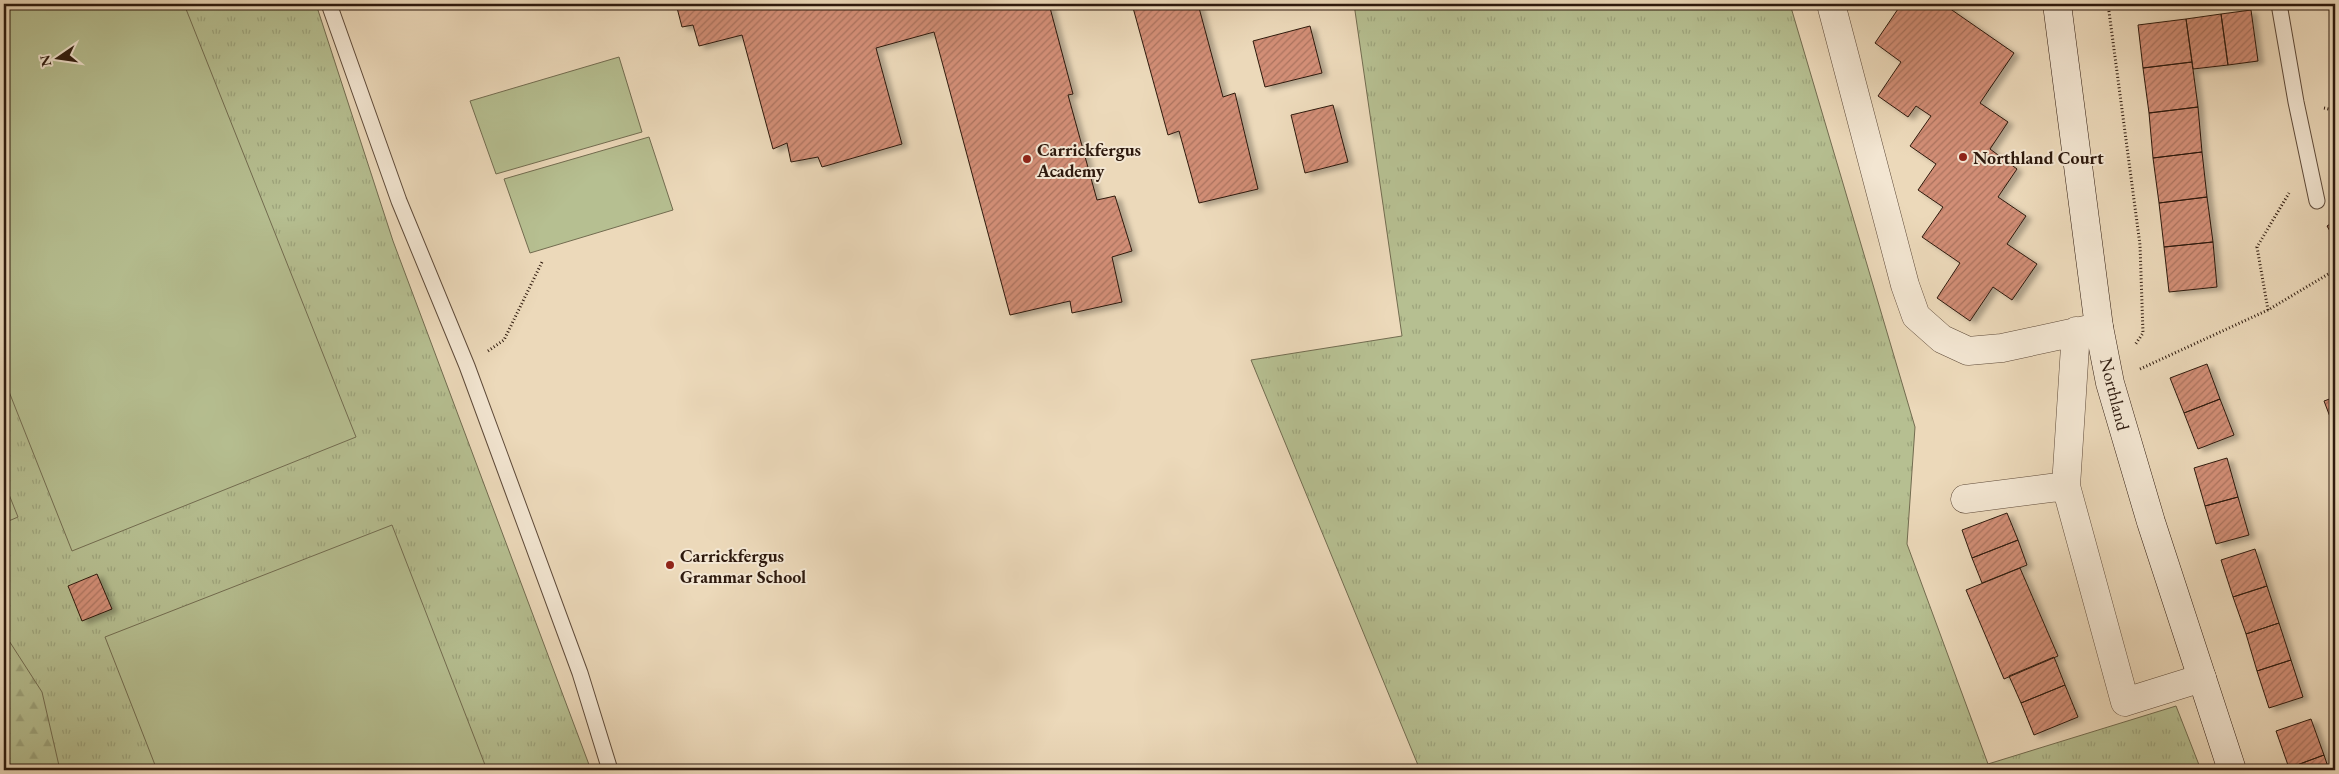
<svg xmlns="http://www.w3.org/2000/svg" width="2339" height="774" font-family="'EB Garamond',serif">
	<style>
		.grass { fill: url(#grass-tufts); stroke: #726c50 }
		.forest { fill: url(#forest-firs); stroke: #726c50 }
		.pitch { fill: #b6bf91; stroke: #726c50 }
		.building { fill: url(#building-hatch); stroke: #2e1a0e; filter: url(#shadow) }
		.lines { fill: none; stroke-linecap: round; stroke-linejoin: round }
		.lane-casing { stroke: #5e4a39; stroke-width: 17 }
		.street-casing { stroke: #5e4a39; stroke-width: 29 }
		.secondary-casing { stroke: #2e1a0e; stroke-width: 29 }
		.path { stroke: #2e1a0e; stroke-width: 3; stroke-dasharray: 1 2.5; stroke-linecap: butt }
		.lane { stroke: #f3e6d2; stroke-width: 15 }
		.street { stroke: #f3e6d2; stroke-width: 28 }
		.secondary { stroke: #f3e6d2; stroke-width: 28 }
		.poi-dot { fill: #8f2418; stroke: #f3e6d2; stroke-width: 2 }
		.labels { text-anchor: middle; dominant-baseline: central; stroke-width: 4; stroke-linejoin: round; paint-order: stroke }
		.poi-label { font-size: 18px; font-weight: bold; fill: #2e1a0e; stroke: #f3e6d2; text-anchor: start }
		.street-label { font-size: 18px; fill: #2e1a0e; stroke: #f3e6d2 }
	</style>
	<defs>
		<pattern id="grass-tufts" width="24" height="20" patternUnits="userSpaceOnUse" patternTransform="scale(1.25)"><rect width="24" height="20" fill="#b6bf91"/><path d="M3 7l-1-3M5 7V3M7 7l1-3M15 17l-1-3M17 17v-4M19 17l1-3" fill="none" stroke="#9da47c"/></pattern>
		<pattern id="forest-firs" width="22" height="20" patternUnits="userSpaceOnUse" patternTransform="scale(1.25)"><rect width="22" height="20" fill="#b6bf91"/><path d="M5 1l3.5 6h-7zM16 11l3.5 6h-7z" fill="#9da47c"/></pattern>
		<pattern id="building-hatch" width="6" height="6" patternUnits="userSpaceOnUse" patternTransform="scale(1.25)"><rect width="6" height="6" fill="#d28e76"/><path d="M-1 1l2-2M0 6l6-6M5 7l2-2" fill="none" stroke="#ab735f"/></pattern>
		<filter id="shadow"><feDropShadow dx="5.5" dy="3" stdDeviation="2.5" flood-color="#0004"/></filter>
	</defs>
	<rect width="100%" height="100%" fill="#ecd9ba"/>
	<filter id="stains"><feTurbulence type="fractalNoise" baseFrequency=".004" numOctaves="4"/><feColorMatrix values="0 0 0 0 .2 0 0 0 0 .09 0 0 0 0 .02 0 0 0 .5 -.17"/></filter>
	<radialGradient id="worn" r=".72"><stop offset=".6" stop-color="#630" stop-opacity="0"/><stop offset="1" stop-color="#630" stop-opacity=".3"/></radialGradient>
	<path class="grass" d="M4,4h312l77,237 198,529h-587z
		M1354,4h436l125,423 -8,117 81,220 188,-58 25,64h-781l-169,-410 151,-24z"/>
	<path class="forest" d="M4,633l38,59 18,78h-56z"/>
	<path class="pitch" d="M4,4h180l172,433 -284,114 -68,-172z
		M619,57l23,75 -146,42 -26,-73z
		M649,137l24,73 -143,43 -26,-74z
		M4,482l14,35 -14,6z
		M392,525l95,245h-330l-52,-133z"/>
	<path class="building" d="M676,4h373l24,90 -5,1 29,105 18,-4 17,55 -20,6 10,45 -50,11 -2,-12 -60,14 -76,-283 -58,16 26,96 -80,23 -4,-10 -27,5 -4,-19 -14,6 -31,-114 -43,11 -6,-21 -11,2z
		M1132,4h66l25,93 12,-4 23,96 -59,14 -20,-72 -11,4z
		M1890,4h62l-3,4 65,45 -34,50 28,19 -18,27 27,20 -19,28 28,19 -19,28 30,20 -25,36 -19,-13 -23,34 -33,-23 23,-35 -38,-26 21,-30 -25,-17 18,-26 -26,-18 21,-30 -15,-10 -8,11 -30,-21 23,-34 -26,-19 23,-34z
		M2251,10l7,51 -30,4 -7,-51z
		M2221,14l7,51 -35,4 -7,-50z
		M2186,19l6,43 -49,6 -5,-43z
		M1310,26l12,47 -57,14 -12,-46z
		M2192,62l6,45 -49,6 -6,-45z
		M1333,105l15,57 -43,11 -14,-58z
		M2198,107l4,45 -49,6 -4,-45z
		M2202,152l5,45 -48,6 -6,-45z
		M2207,197l6,45 -49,5 -5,-44z
		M2335,221v19l-8,-14z
		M2213,242l4,45 -48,5 -5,-45z
		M2207,364l13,35 -36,14 -14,-35z
		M2335,397v33l-11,-29z
		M2220,399l14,36 -36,14 -14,-36z
		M2227,458l11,39 -33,9 -11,-38z
		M2238,497l11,38 -33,9 -11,-38z
		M2007,513l11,27 -46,18 -10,-28z
		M2018,540l9,25 -45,18 -10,-25z
		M2255,549l12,37 -34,11 -12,-37z
		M2020,568l38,88 -54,23 -38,-89z
		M97,574l15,35 -30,12 -14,-35z
		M2267,586l12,37 -33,11 -13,-37z
		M2279,623l12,37 -34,11 -11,-37z
		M2054,657l11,28 -44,18 -12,-27z
		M2291,660l12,37 -34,11 -12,-37z
		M2065,685l13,32 -44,18 -13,-32z
		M2311,719l13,36 -35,13 -13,-37z
		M2324,755l5,15h-39l-1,-2z"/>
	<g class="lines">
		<g class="lane-casing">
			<path id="lane" d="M329,4l70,197 68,165 113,307 30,97
				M2279,4l17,98 21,99"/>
		</g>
		<g class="street-casing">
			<path id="street" d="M1831,4l74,281 11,31 26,23 26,12 34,-3 97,-21
				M2066,486l10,-155
				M1965,499l101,-13 59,216 77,-24"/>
		</g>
		<g class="secondary-casing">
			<path id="secondary" d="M2057,4l42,323 11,56 41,139 81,248"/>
		</g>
		<path class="path" d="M2108,4l32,241 3,88 -8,12
			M2324,108l9,2 2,5
			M2268,310l-11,-63 32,-54
			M488,351l16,-11 39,-80
			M2140,369l128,-59 67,-40"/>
		<use href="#lane" class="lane"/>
		<use href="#street" class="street"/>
		<use href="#secondary" class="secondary"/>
	</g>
	<g class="poi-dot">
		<circle cx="1963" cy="157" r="5"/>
		<circle cx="1027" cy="159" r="5"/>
		<circle cx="670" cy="565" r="5"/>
	</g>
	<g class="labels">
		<g class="poi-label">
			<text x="1037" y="149">Carrickfergus<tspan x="1037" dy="21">Academy</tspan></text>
			<text x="1973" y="157">Northland Court</text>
			<text x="680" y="555">Carrickfergus<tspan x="680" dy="21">Grammar School</tspan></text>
		</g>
		<g class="street-label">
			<text transform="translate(2115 394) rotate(76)">Northland</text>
		</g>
	</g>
	<rect width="2339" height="774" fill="none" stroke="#ecd9ba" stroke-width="20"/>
	<rect x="5" y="5" width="2329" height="764" fill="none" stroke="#2e1a0e" stroke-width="2.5"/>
	<rect x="10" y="10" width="2319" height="754" fill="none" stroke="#2e1a0e"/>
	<g transform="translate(58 58) rotate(257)" stroke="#f3e6d2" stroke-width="4" paint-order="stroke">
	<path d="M0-4L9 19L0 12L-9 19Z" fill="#2e1a0e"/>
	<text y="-8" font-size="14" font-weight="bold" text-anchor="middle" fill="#2e1a0e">N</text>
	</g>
	<rect width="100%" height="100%" filter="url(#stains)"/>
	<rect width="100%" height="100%" fill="url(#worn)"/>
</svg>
